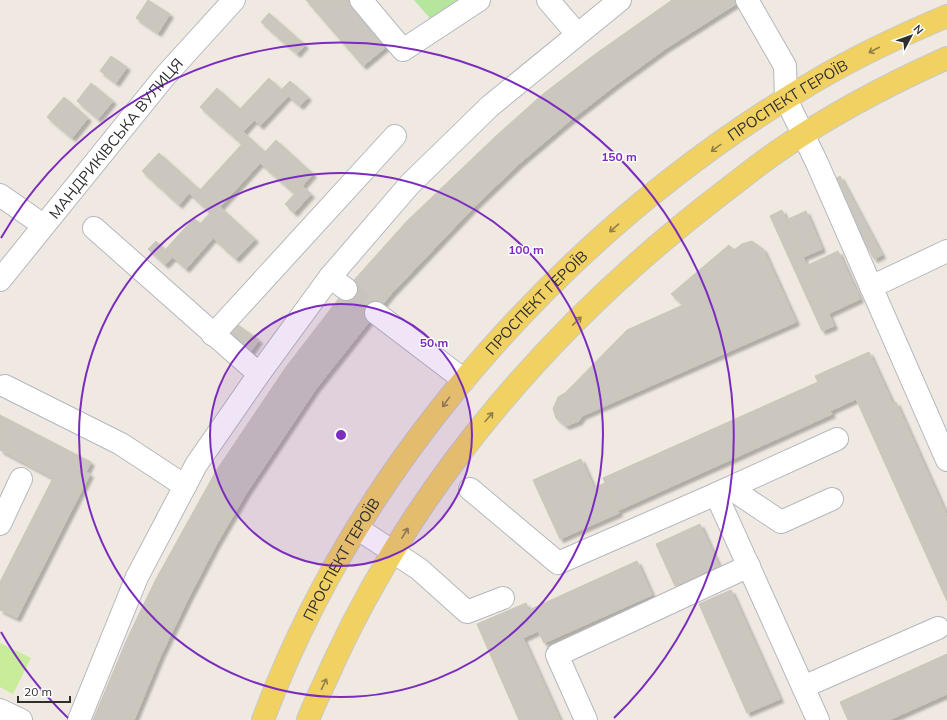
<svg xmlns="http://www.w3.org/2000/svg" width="947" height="720" font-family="Mulish,sans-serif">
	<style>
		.green { fill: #b6e59e }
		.pitch { fill: #c9ec9a }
		.building { fill: #cbc7bf; stroke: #cbc5ba; filter: url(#shadow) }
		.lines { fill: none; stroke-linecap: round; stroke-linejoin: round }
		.minor-tunnel { stroke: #c8c4bd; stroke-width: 22; stroke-dasharray: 22 11; stroke-linecap: butt }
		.minor-casing { stroke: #b4b7c1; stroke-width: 24 }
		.major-casing { stroke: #c9c9c9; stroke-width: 24 }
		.minor { stroke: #fff; stroke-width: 22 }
		.major { stroke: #f2d163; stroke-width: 22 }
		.oneway { stroke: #908048 }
		.ring { fill: none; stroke: #7b2cbf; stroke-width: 2 }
		.labels { text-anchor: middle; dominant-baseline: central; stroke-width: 3; stroke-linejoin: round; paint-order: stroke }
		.street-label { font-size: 15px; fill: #2e2e2e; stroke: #fff }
		.centre { fill: #7b2cbf; stroke: #fff; stroke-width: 2 }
		.ring-label { font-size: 12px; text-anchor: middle; font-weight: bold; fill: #7b2cbf; stroke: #fff; stroke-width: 3; stroke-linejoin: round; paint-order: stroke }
	</style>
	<defs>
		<filter id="shadow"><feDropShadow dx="3.5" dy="3.5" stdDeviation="1" flood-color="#0004"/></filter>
	</defs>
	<rect width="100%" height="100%" fill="#efe9e1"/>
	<path class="green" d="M414,0h48l-27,24z"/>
	<path class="pitch" d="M0,643l31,15 -18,36 -13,-7z"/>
	<path class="building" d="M148,0l22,14 -12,19 -22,-15z
		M306,0h42l39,46 -24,20z
		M672,0h70l-77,49 -48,35 -50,39 -47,40 -45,43 -84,88 -76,96 -68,102 -31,53 -28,54 -27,56 -27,65h-41l35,-83 27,-56 61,-110 70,-104 60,-78 61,-68 90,-86 46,-41 51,-39z
		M269,13l36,32 -8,9 -36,-32z
		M111,56l16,11 -11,16 -16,-12z
		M269,78l19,18 -28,30 -6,-6 -11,12 22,20 11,-12 37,34 -18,20 -35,-31 -40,44 35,32 -19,20 -23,-21 -27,31 -21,-19 29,-32 6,6 10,-11 -21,-20 -10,12 -37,-34 17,-18 41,37 42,-46 -42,-37 17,-19 23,21z
		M290,81l18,16 -8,9 -19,-16z
		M91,83l22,18 -15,18 -21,-18z
		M64,97l24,21 -16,20 -25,-21z
		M840,176l42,79 -8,4 -42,-78z
		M302,186l9,8 -17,19 -9,-9z
		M782,210l52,116 -12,5 -52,-115z
		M806,211l16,38 -19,8 -17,-37z
		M156,241l17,16 -8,8 -17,-16z
		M752,241l11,8 33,73 -214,94 -3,5 -13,5 -10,-8 -3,-9 5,-12 7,-4 62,-63 56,-25 -12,-11 58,-49 5,5 8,-6z
		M838,251l22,48 -32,15 -22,-48z
		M235,323l24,17 -10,14 -24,-18z
		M869,352l24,52 3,-2 51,114v85l-91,-202 -26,12 2,3 -215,97 -14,-33 215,-96 -3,-6z
		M0,415l91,47 -5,10 4,2 -73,144 -17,-8v-28l53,-104 -53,-28z
		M581,459l13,29 11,-5 14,30 -59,26 -27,-59z
		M700,524l19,42 -44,20 -19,-42z
		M637,561l15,34 -108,48 -6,-12 -15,7 37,82h-41l-42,-96 49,-21 3,7z
		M731,590l49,109 -33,14 -48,-109z
		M947,654v40l-58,26h-41l-8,-18z"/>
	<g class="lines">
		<path class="minor-tunnel" d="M346,289l30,24"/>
		<g class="minor-casing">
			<g id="minor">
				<path d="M361,0l42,50 76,-50"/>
				<path d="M548,0l29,34"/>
				<path d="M747,0l38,66 1,33 31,64 130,297"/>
				<path d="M0,195l43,30"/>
				<path d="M94,228l165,146"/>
				<path d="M330,277l16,12"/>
				<path id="s1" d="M0,280l165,-204 69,-76"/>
				<path d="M871,287l76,-36"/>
				<path d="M376,313l88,67"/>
				<path d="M213,335l182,-199"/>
				<path d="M5,386l116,58 64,42"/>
				<path d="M730,488l51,34 51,-23"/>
				<path d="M470,489l88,74 158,-69 102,226"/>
				<path d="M716,494l121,-55"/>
				<path d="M0,524l21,-45"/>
				<path d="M357,528l62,41 48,43 36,-14"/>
				<path d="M803,687l135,-59"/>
				<path d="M0,710l21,10"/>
				<path d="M79,720l58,-143 48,-91 11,-21 63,-91 71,-97 80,-93 80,-78 130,-106"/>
				<path d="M586,720l-29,-65 192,-89"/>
			</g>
		</g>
		<g class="major-casing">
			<g id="major">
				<path id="s2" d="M263,720c99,-265 310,-496 552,-639 42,-25 87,-46 132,-65"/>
				<path d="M308,720c7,-19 17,-37 25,-56 86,-187 225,-345 388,-470 20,-15 39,-31 60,-45 51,-35 110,-66 166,-91"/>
			</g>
		</g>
		<use href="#minor" class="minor"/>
		<use href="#major" class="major"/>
	</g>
	<defs><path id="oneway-shaft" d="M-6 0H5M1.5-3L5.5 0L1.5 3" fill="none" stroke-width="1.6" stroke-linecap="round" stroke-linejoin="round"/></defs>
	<g class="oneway">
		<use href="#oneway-shaft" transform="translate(874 50) rotate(153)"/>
		<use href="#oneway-shaft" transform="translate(716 148) rotate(144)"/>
		<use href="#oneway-shaft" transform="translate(614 228) rotate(139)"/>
		<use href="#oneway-shaft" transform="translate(577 321) rotate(-44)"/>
		<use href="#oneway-shaft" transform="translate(446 402) rotate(126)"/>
		<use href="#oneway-shaft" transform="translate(489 417) rotate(-49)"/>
		<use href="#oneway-shaft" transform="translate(405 533) rotate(-58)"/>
		<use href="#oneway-shaft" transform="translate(324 684) rotate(-65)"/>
	</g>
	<circle cx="341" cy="435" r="131" fill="#7b2cbf" fill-opacity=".12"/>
	<g class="ring">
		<circle cx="341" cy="435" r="131"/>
		<circle cx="341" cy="435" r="262"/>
		<path d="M68 718A393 393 0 0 1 1 632M1 238A393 393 0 1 1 614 718"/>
	</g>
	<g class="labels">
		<g class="street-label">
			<text stroke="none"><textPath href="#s2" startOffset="827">ПРОСПЕКТ ГЕРОЇВ</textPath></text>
			<text stroke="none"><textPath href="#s1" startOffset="183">МАНДРИКІВСЬКА ВУЛИЦЯ</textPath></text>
			<text stroke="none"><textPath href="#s2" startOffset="503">ПРОСПЕКТ ГЕРОЇВ</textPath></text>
			<text stroke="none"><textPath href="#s2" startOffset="179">ПРОСПЕКТ ГЕРОЇВ</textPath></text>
		</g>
	</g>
	<circle cx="341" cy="435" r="6" class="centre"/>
	<g class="ring-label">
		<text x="619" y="161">150 m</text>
		<text x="526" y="254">100 m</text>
		<text x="434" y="347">50 m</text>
	</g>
	<g transform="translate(911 36) rotate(49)" stroke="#ffffff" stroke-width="3" paint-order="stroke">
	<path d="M0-3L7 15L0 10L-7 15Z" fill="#2e2e2e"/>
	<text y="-6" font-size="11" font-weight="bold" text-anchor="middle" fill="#2e2e2e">N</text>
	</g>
	<path d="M18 696v6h52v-6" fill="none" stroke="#2e2e2e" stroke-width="2"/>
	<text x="24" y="696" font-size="12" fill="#2e2e2e" stroke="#ffffff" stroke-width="3" paint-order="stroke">20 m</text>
</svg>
